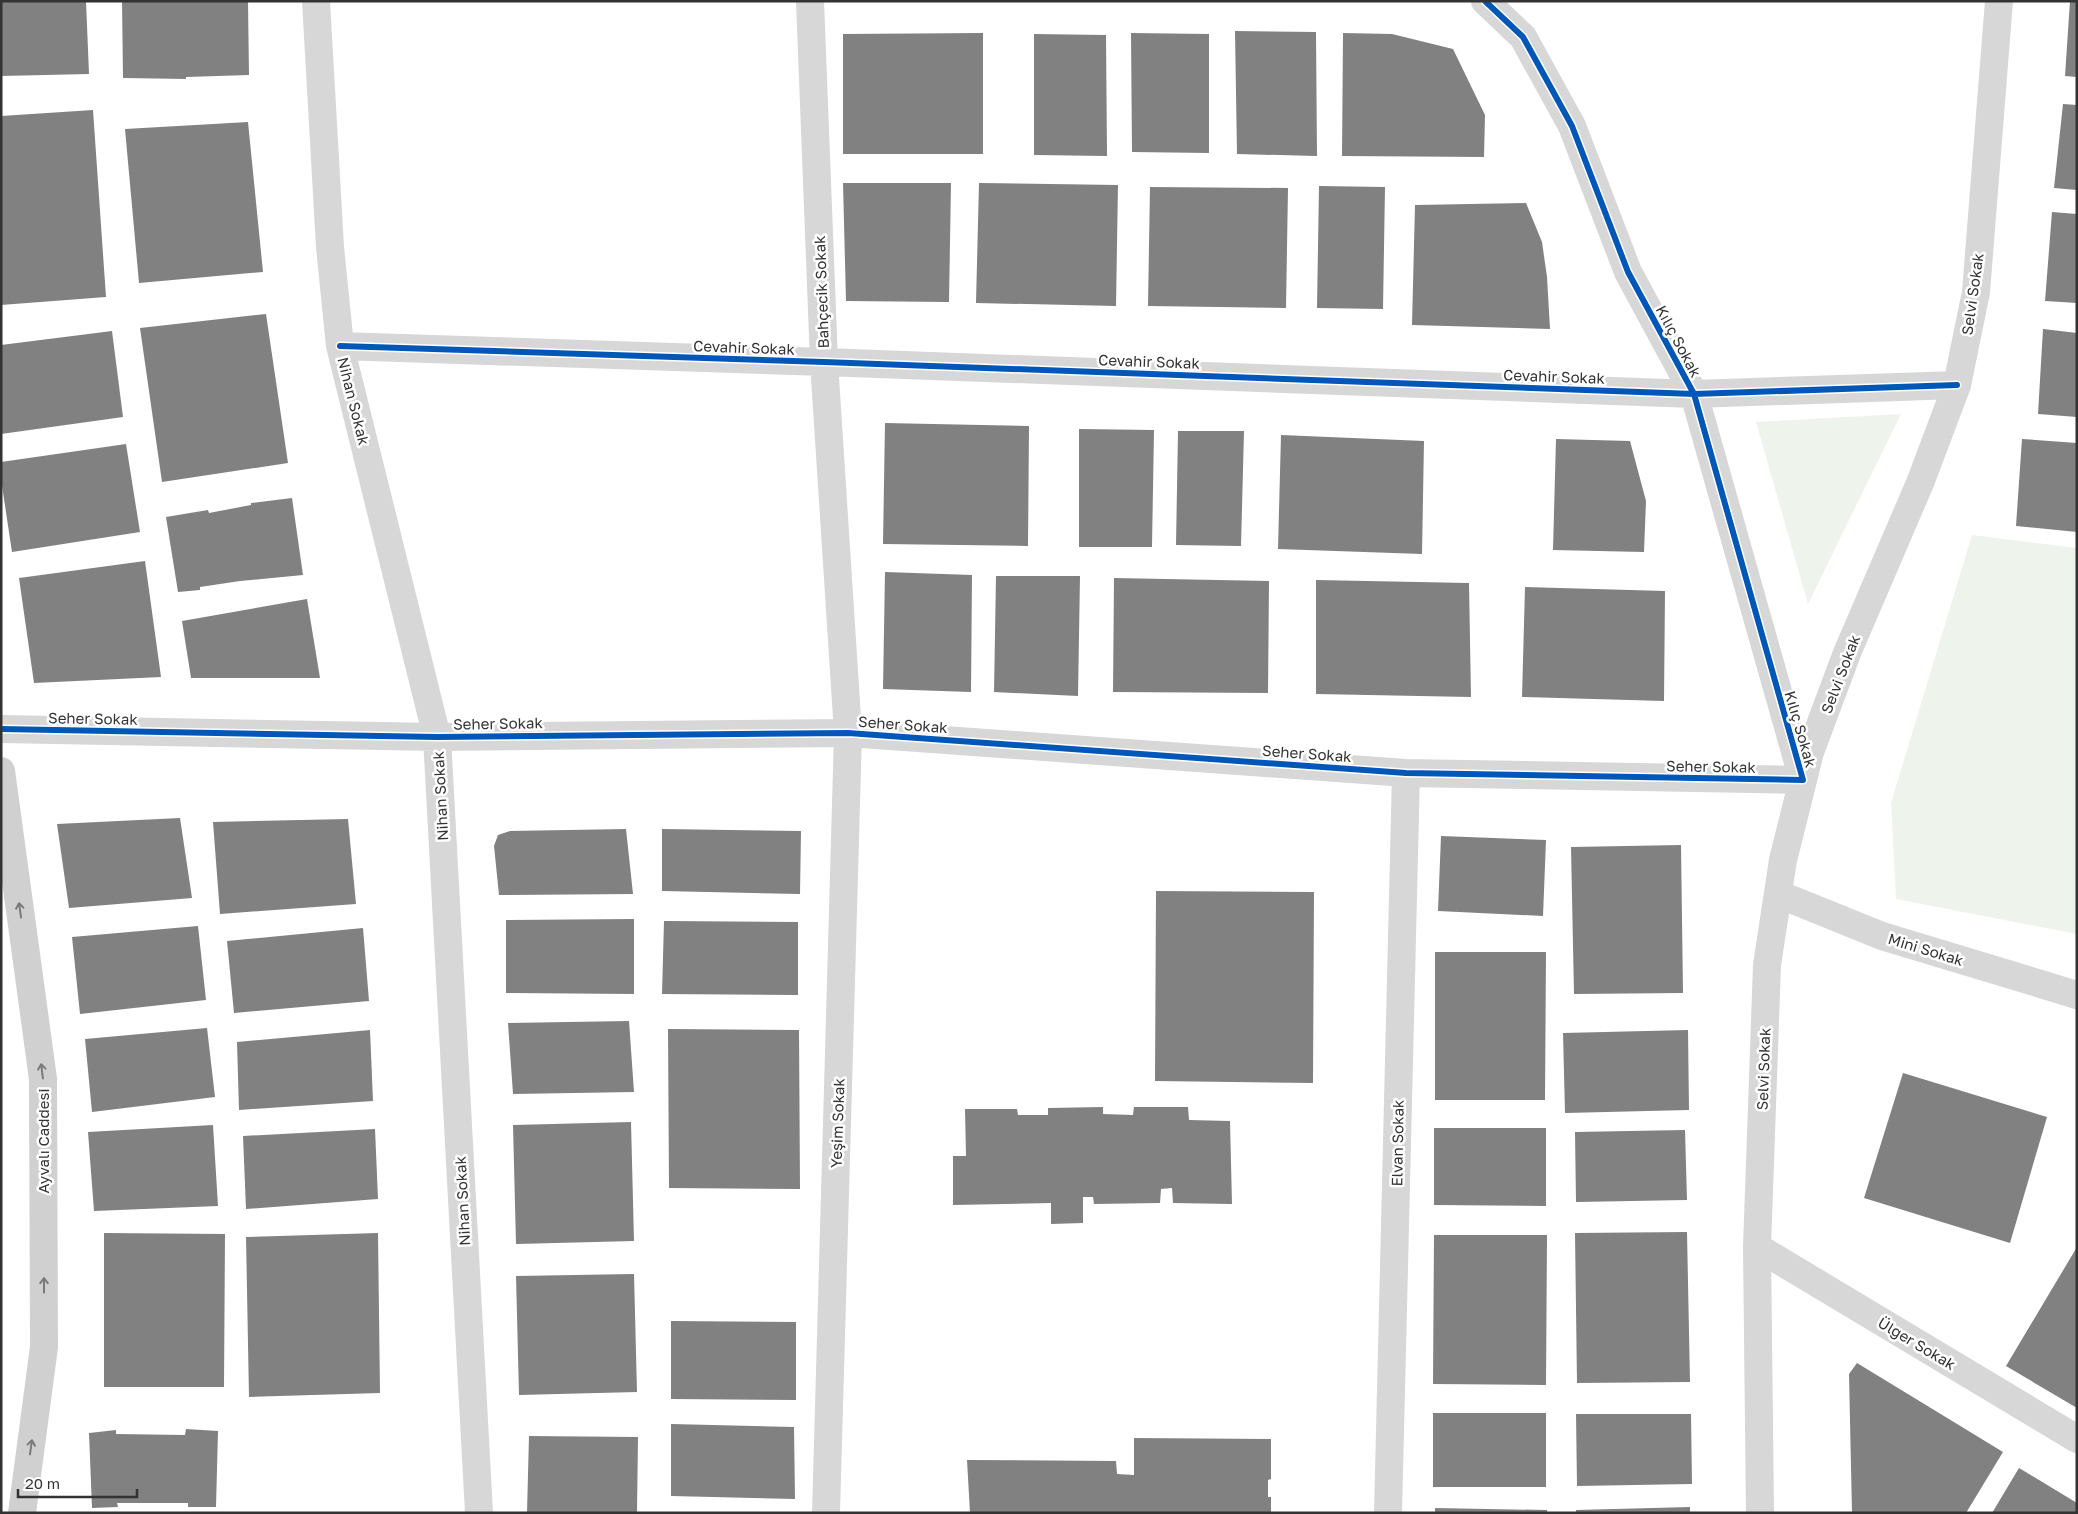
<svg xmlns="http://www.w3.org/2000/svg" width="2078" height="1514" font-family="'Golos Text',sans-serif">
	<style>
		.green { fill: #eef3ec }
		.building { fill: #818181 }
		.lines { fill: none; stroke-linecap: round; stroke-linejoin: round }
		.street { stroke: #d7d7d7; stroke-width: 28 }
		.secondary { stroke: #d0d0d0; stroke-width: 28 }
		.cycleway-casing { stroke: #fff; stroke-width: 9 }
		.cycleway { stroke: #0057b8; stroke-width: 6 }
		.oneway { stroke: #7a7a7a }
		.labels { text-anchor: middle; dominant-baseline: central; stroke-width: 5; stroke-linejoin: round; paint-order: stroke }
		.street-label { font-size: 15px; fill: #333; stroke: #fff }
	</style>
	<rect width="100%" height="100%" fill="#fff"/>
	<path class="green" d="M1901,414l-93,190 -52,-182z
		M1972,535l105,13v386l-181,-35 -5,-96z"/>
	<path class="building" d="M1,1h85l3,73 -88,2z
		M122,1h126l1,74 -63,2v2l-63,-1z
		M2070,1h7v76l-12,-1z
		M1235,31l81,1 1,124 -80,-2z
		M983,33v121h-140v-120z
		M1131,33l78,1v119l-77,-1z
		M1343,33l49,1 61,15 32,66 -1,42 -142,-1z
		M1034,34l72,1 1,121 -73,-1z
		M2063,104l14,1v85l-23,-2z
		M93,110l13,187 -105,8v-189z
		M248,122l15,150 -124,11 -14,-154z
		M843,183h108l-2,119 -103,-1z
		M979,183l139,2 -2,121 -140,-3z
		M1319,186l66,1 -2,122 -66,-1z
		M1150,187l138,1 -2,120 -138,-2z
		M1526,203l16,39 5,35 3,52 -138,-4 3,-120z
		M2052,212l25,2v89l-32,-2z
		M266,314l22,149 -126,19 -22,-154z
		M2043,329l34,4v84l-39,-3z
		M112,331l11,86 -122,17v-89z
		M885,423l144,3 -1,120 -145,-2z
		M1079,429l75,1 -2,117h-73z
		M1178,431h66l-3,115 -65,-1z
		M1281,435l143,6 -2,113 -144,-5z
		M1556,439l74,2 16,60 -2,51 -91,-2z
		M2022,439l55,4v89l-61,-6z
		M126,444l14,88 -128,20 -11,-73v-17z
		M292,498l11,77 -63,6 -40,6v3l-22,2 -12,-75 42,-7 1,3 42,-8v-2z
		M145,561l16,116 -127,6 -15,-105z
		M885,572l87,3 -1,117 -88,-3z
		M996,576h84l-2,120 -84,-4z
		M1114,578l155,3 -1,112 -155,-1z
		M1316,580l153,3 2,114 -155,-3z
		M1525,587l140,4 -1,110 -142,-4z
		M307,599l13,79h-129l-9,-57z
		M180,818l12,80 -123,10 -12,-84z
		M348,819l8,85 -136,10 -7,-92z
		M626,829l7,65 -134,1 -5,-49 4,-11 12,-4z
		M662,829l139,2 -1,63 -138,-3z
		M1441,836l105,4 -3,76 -105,-5z
		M1681,845l2,148 -109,1 -3,-147z
		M1156,891l158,1 -1,191 -158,-2z
		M634,919v75l-128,-1v-73z
		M664,921l134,1v73l-136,-1z
		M198,926l8,74 -126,14 -8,-77z
		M363,928l6,73 -135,12 -7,-72z
		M1435,952h111l-1,148h-110z
		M629,1021l5,71 -121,2 -5,-71z
		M207,1028l8,69 -123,15 -7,-73z
		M668,1029l131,1 1,159 -131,-1z
		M370,1030l3,71 -134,9 -2,-68z
		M1688,1030l1,80 -124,3 -2,-80z
		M1903,1073l144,44 -37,126 -146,-45z
		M1103,1107v7l30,1 1,-8h54l1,13 41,1 2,83 -59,-1 -1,-15 -11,1 -1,14 -66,1 -1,-7h-10v26l-32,1v-21l-98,2v-49h13l-1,-47h52l1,6h30v-7z
		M631,1122l3,119 -118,3 -3,-119z
		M213,1125l5,81 -124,5 -6,-79z
		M1434,1128h112v78l-112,-1z
		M375,1129l3,70 -132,10 -3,-73z
		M1685,1130l2,70 -111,2 -1,-70z
		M1687,1232l3,150 -113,1 -2,-150z
		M104,1233l121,1 -1,153h-120z
		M378,1233l2,160 -131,4 -3,-160z
		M1434,1235h113l-1,150 -113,-1z
		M2077,1247v161l-71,-42z
		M634,1274l3,118 -118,3 -3,-119z
		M671,1321l125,1v78l-125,-1z
		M1857,1363l146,89 -37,61h-114l-3,-139z
		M1433,1413h113v74h-113z
		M1576,1414h115l1,70 -115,2z
		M671,1424l123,3 1,72 -124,-3z
		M186,1429l32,2 -2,76h-28v-4h-71l1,4 -26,1 -3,-75 27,-3v4l69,1z
		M529,1436l109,1 -1,76h-110z
		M1134,1438l137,1v40l-3,1v17h3v16h-301l-3,-53 149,1 1,13 17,1z
		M2019,1468l58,35v10h-85z
		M1690,1507v6h-114v-3z
		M1435,1508l112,2v3h-112z"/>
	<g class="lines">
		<path class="street" d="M316,1l14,246 10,99 97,391 42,776
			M810,1l14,361 24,371 -22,780
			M340,346l484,16 870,32 263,-9
			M1,729l436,8 411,-4 558,40 397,7 -109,-386 -66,-122 -56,-146 -49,-89 -38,-36
			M1778,894l104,42 195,59
			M1757,1247l320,192
			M1388,1513l18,-740
			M1760,1513l-3,-266 10,-282 16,-105 27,-108 37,-99 73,-170 37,-98 19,-93 23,-291"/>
		<path class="secondary" d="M1,771l42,308 1,268 -22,166"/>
		<g class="cycleway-casing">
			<path id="cycleway" d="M340,346l484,16 870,32 263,-9
				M1,729l436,8 411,-4 558,40 397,7 -109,-386 -66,-122 -56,-146 -49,-89 -38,-36"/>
		</g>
		<use href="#cycleway" class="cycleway"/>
	</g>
	<defs><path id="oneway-shaft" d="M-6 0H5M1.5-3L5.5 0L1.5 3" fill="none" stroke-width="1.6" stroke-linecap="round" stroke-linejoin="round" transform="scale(1.25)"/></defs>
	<g class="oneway">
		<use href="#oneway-shaft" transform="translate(20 910) rotate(-98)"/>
		<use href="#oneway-shaft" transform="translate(42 1071) rotate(-97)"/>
		<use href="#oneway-shaft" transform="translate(44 1285) rotate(-90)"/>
		<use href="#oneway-shaft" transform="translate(31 1447) rotate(-82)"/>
	</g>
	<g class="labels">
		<g class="street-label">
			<text transform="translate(821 292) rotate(-92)">Bahçecik Sokak</text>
			<text transform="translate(1972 294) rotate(-82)">Selvi Sokak</text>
			<text transform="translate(1679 341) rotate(62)">Kılıç Sokak</text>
			<text transform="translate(744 347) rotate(2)">Cevahir Sokak</text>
			<text transform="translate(1149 361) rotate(2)">Cevahir Sokak</text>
			<text transform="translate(1554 376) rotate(2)">Cevahir Sokak</text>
			<text transform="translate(354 401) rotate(76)">Nihan Sokak</text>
			<text transform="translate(1840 674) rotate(-69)">Selvi Sokak</text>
			<text transform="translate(93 718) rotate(1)">Seher Sokak</text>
			<text transform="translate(498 723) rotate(-1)">Seher Sokak</text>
			<text transform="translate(903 724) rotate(4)">Seher Sokak</text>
			<text transform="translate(1801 729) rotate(74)">Kılıç Sokak</text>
			<text transform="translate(1307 753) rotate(4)">Seher Sokak</text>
			<text transform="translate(1711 766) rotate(1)">Seher Sokak</text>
			<text transform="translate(440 796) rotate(-93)">Nihan Sokak</text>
			<text transform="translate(1926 949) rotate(17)">Mini Sokak</text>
			<text transform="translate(1763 1069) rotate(-88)">Selvi Sokak</text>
			<text transform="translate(837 1123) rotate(-88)">Yeşim Sokak</text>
			<text transform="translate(43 1141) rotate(-90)">Ayvalı Caddesi</text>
			<text transform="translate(1397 1143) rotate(-89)">Elvan Sokak</text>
			<text transform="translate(462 1201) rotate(-93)">Nihan Sokak</text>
			<text transform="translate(1917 1343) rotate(31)">Ülger Sokak</text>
		</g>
	</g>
	<rect width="2078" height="1514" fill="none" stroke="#333333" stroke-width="5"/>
	<path d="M18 1489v8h119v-8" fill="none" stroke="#333333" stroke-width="2.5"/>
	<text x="25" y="1489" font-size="15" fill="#333333" stroke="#ffffff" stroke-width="4" paint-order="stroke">20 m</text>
</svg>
